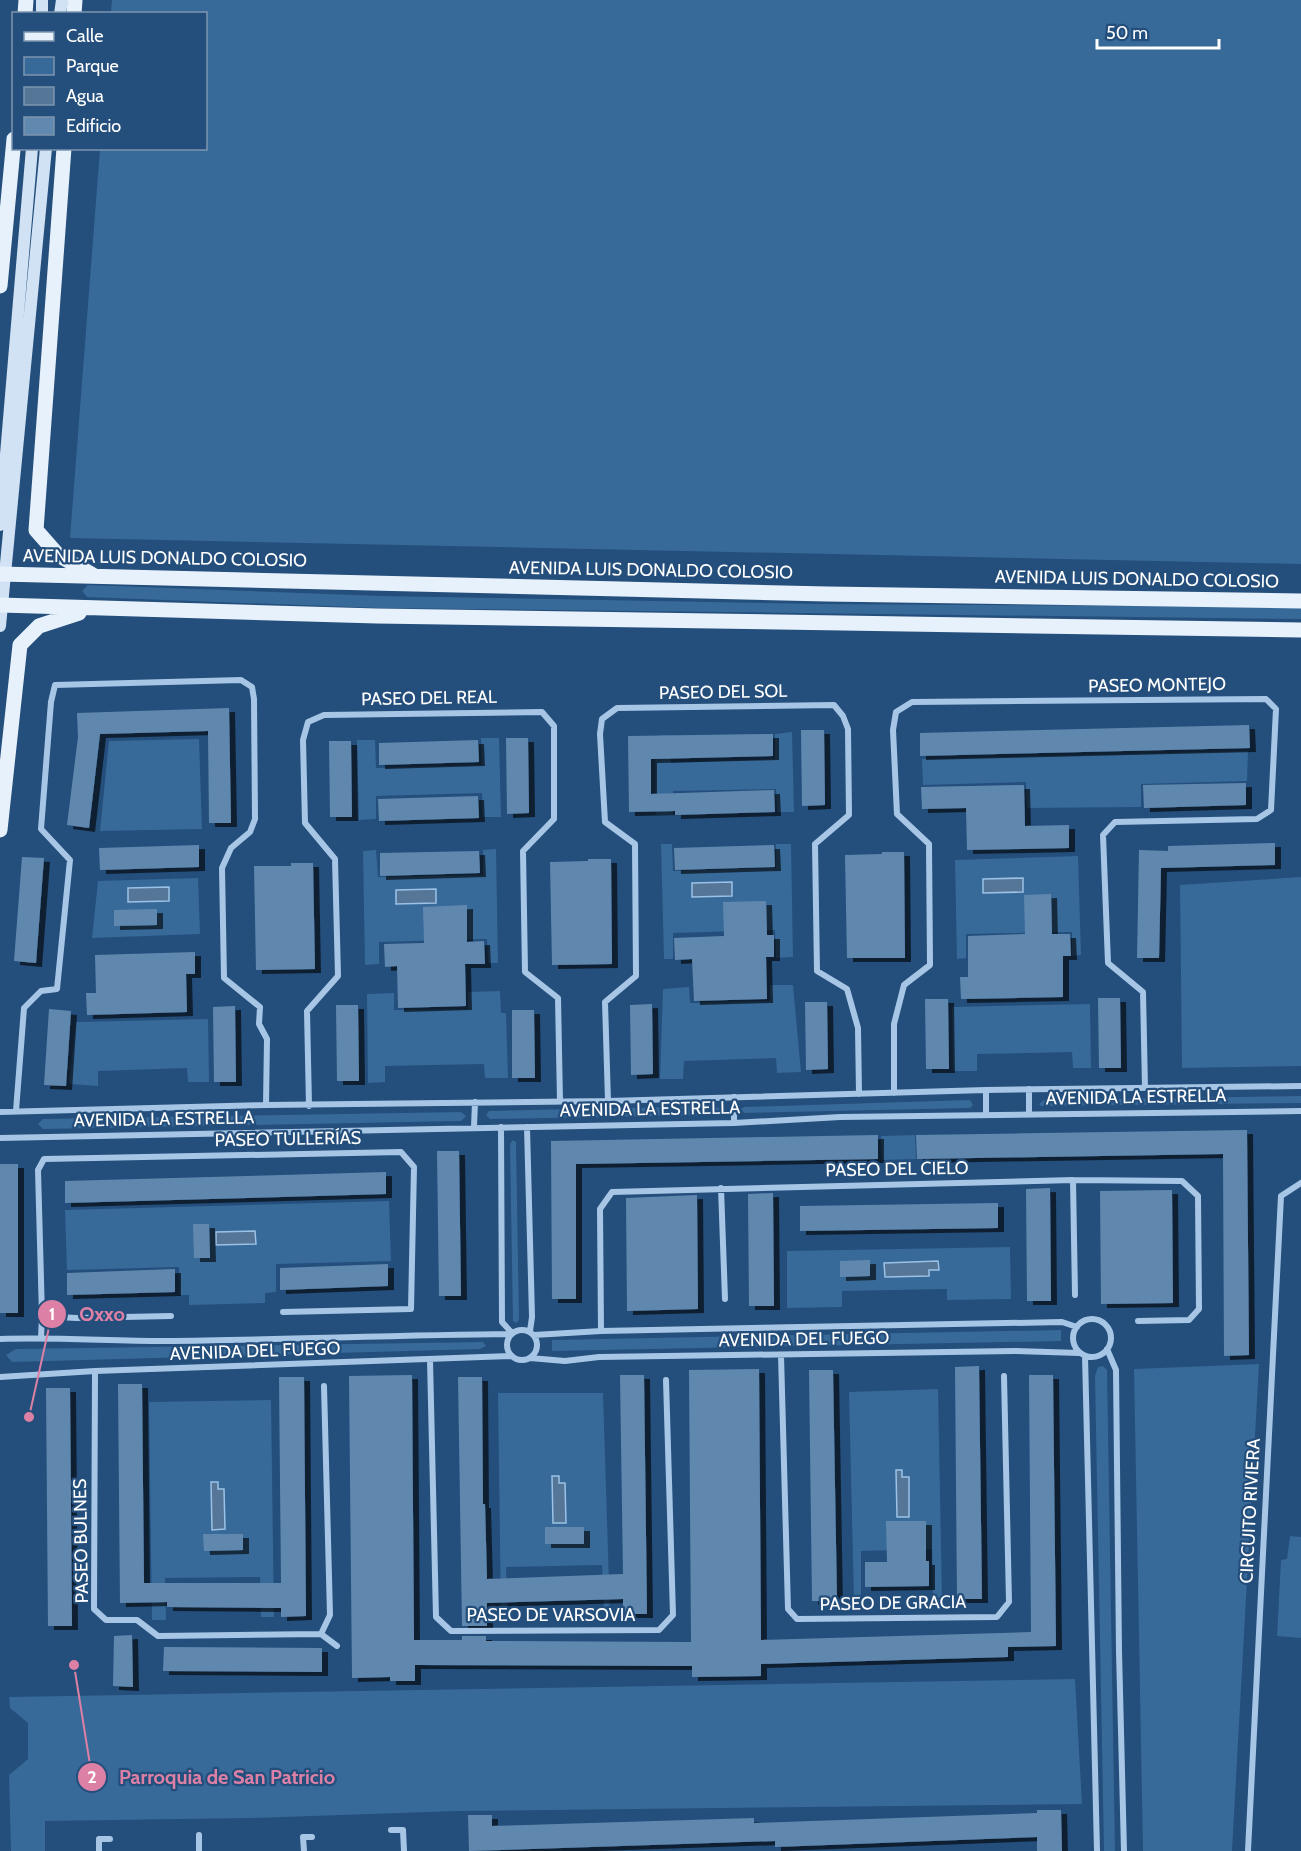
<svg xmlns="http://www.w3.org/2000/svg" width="1301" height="1851" font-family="Cabin,sans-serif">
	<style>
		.green { fill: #376999 }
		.water { fill: #567697; stroke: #9bc2e6; stroke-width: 1.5 }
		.building { fill: #6188af; filter: url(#shadow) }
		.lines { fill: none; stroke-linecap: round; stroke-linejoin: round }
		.street { stroke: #a7c6e5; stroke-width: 6 }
		.secondary { stroke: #d0e2f4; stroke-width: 12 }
		.primary { stroke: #e7f1fc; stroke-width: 15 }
		.labels { text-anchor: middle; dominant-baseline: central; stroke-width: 4.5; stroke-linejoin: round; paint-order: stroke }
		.street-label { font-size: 18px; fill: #fff; stroke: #244e7b }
		.leader { fill: none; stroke: #dd80a5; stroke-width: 2 }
		.callout-dot { fill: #dd80a5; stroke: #244e7b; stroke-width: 2 }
		.mark-label { font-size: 18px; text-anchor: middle; font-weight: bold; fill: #fff }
		.callout-label { font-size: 20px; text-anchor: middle; font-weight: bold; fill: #dd80a5; stroke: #244e7b; stroke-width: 4.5; stroke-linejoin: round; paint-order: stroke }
	</style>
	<defs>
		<filter id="shadow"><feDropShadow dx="6" dy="4" stdDeviation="0" flood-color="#0009"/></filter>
	</defs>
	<rect width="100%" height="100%" fill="#244e7b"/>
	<path class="green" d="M112,0h1189v564l-1231,-26 30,-389 106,-1v-134l-95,-1z
		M88,585l292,11 442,8 479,3v12l-923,-11 -291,-11 -5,-6z
		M792,732l2,80h-17l-1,-23 -103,2v24h-17l-1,-79 15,-1 1,28 104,-4v-25z
		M481,738h18l2,79h-18l-1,-24 -106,3v23l-17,1 -2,-80h18l1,28 106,-3z
		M199,739l3,90 -102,2 9,-90z
		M1248,751l-1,30 -106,3v23l-114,1 -1,-26 -103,3 -1,-26z
		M661,844h11l1,27 103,-3v-24h15l2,113 -17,1 -1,-28 -102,3v26h-9z
		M496,849l2,114h-10l-1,-24 -108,3v22l-14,1 -2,-114 13,-1 2,27 105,-2v-25z
		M1078,856l3,99 -9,1v-24l-106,2v24l-9,1 -2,-99z
		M1301,877v189l-119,2 -2,-183z
		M198,878l2,56 -108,4 6,-57z
		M770,985h23l8,87 -24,1 -1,-15 -92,3 -1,18h-23l3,-90 26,-2 1,16 80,-2z
		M500,991l1,22h5l2,65h-23l-1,-14 -99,2v16l-17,1 -1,-89 27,-1v17l74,-1v-17z
		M1090,1004l1,64h-18l-1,-16 -95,2v17h-24l-1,-64z
		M208,1019l1,63h-21l-1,-14 -89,3v15l-29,-2 7,-62z
		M1301,1096v7l-260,3 -2,-2 5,-4z
		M970,1100l3,5 -3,3 -226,5 -3,-4 3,-2z
		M716,1106l6,5 -3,4 -229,4 -4,-4 3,-4z
		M461,1112l5,4 -5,5 -418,8 -5,-5 5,-5z
		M915,1135l1,24 -34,1 -1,-24z
		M513,1140l3,2 3,178 -3,3 -3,-2 -3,-177z
		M389,1201l2,60 -115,3v28l-11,1v10l-76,2v-10h-9l-1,-28 -112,3 -2,-60z
		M1010,1247l1,52 -64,1v-11l-105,2v16l-55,1v-57z
		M1061,1330v11l-509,10v-11z
		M483,1342l3,4 -6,3 -468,13 -6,-7 10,-6z
		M1259,1364l-27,487h-89l-9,-482z
		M1103,1366l4,4 8,481h-11l-9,-475 3,-9z
		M938,1389l4,209h-9l-1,-49 -71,2v51h-7l-5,-210z
		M498,1393h105l7,222h-6l-2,-50 -96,2 2,49 -7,1z
		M271,1400l3,217h-13l-1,-40 -95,1 1,42h-14l-3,-218z
		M1290,1536l11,1v101l-24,-2 4,-76 6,-1z
		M1075,1679l7,125 -624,7 -207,7 -206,3v30h-34l-2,-76 19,-16v-36l-18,-15 -1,-11z"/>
	<path class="water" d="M1023,878v14l-40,1v-14z
		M732,882v14l-40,1v-14z
		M169,887v14l-41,1v-14z
		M436,889v14l-40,1v-14z
		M255,1231l1,13 -40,1v-13z
		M938,1261l1,9h-10v6l-44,1 -1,-14z
		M896,1470h6v7h7v40h-12z
		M552,1476h7v7h6l1,40h-13z
		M211,1482h7v7h6l1,40 -13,1z"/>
	<path class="building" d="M229,708l2,115h-22l-1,-92 -108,3 -11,94 -22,-3 11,-88 -1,-24z
		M1249,725l1,23 -330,8v-23z
		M801,730h23l1,75 -23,1z
		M773,734v22l-122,3v35l123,-4 1,22 -100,3v-4l-46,1 -1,-76z
		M506,738h22l1,75 -22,1z
		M478,740l1,22 -100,3v-22z
		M329,741h22l1,76h-22z
		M1246,783v22l-102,3 -1,-23z
		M1024,785l1,41 44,-1v23l-102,2 -1,-42 -44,1 -1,-22z
		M478,796l1,22 -100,3 -1,-22z
		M1275,843v22l-114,3 -2,90h-22l2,-108 29,1v-5z
		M199,845v22l-99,3 -1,-22z
		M774,845l1,22 -100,3 -1,-22z
		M479,851l1,22 -100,3v-23z
		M882,852h22l1,106h-58l-2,-103 37,-1z
		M22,857l22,1 -8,105 -22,-2z
		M588,859h23l1,105 -60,1 -2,-103 38,-1z
		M291,863h22l2,106 -59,1 -2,-104h37z
		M1051,894l1,40h18l1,22h-8v41l-102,2 -1,-22h8v-41l57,-2 -1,-39z
		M766,901l1,34h7v22h-8l1,42 -73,2 -2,-42 -17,1 -1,-22 50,-2 -1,-34z
		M467,905v37l17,-1 1,23h-20l1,42 -68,2 -1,-42 -12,1 -1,-23 40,-1 -1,-36z
		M157,909v16l-43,1v-16z
		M195,952v22h-9l1,38 -100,3 -1,-22h10l-1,-38z
		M1098,998h22l1,70h-22z
		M925,999h23l1,70h-23z
		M805,1002h22l1,67 -22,1z
		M652,1004l1,70 -22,1 -1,-70z
		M336,1005h22l1,76h-22z
		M235,1006l1,76h-22l-1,-75z
		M49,1009l22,2 -5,75 -22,-1z
		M512,1010h22l1,68h-23z
		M1247,1130l2,225 -25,1 -1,-202 -306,5 -1,-24z
		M878,1135v24l-302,5v135h-24l-1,-158z
		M437,1151h22l2,145h-22z
		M0,1164h18v149h-18z
		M386,1172v22l-321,9v-22z
		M1050,1188l1,113h-24l-1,-112z
		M1172,1190l1,113 -72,1 -1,-113z
		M773,1193l1,113h-25l-1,-112z
		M697,1195l1,114 -71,2 -1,-113z
		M998,1203v25l-198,3v-25z
		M193,1224h16l1,34h-16z
		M870,1260v16l-30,1v-16z
		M388,1264v22l-108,4v-22z
		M175,1269v23l-108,3v-22z
		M979,1366l3,233h-25l-2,-232z
		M759,1369l2,271 270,-8 -2,-257h24l3,271 -48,1v10l-247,7v12l-69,1v-11l-277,-1v16h-25v-4l-38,1 -3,-302 63,-1 2,265h48v-4h24v5l205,1 -2,-272z
		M809,1370h24l4,231h-25z
		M620,1375h24l3,239h-24v-15l-136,4v23h-25l-4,-249h24l1,127h2l2,75 136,-5z
		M279,1377h25l2,239 -25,1v-9l-114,-1v-5l-47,1 -2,-219h24l2,199h137z
		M46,1388h24l2,238h-24z
		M886,1521h40v40h3v25l-64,1v-25h22z
		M545,1527h39v17h-39z
		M203,1534h40v16l-39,1z
		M132,1635l1,52 -20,-1 1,-50z
		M164,1647l158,1v24l-159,-1z
		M1037,1810h24l1,41h-25v-14l-262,10v-6l-306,10 -1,-36h24v11l262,-8v5l283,-10z"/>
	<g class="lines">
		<path class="street" d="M986,1090v24
			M894,1093v-69l10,-39 26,-20 -1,-121 -32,-30 -4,-84 3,-18 16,-10 354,-3 10,10 -5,101 -14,9 -142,3 -12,13 5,128 35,29 2,96
			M608,1101l-3,-99 31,-26 -1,-132 -30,-22 -5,-88 2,-15 15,-11 217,-3 9,11 5,13 1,86 -34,29 2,127 30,18 11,39 1,66
			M309,1106l-2,-95 31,-35 -3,-117 -30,-36 -2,-83 5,-18 16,-7 218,-3 12,14v93l-31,32 2,121 33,26 2,103
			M16,1111l8,-103 17,-17 16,-2 13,-129 -29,-31 10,-127 4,-17 186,-5 11,7 2,12 1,120 -5,13 -19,16 -9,20 2,110 36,29 -1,17 8,15 -1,66
			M0,1112l266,-7 342,-4 378,-11 315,-4
			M1029,1114v-25
			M734,1123v-26
			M474,1127l1,-25
			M501,1127l1,195 10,11
			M527,1127l5,190 -2,14
			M0,1138l734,-15 106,-6 461,-6
			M1073,1180l2,115
			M721,1188l4,111
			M171,1316l-95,2 -34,-2 -4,-146 6,-11 357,-7 13,15 -3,142 -128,3
			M1073 1338a19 19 0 1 1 38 0a19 19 0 1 1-38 0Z
			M507 1345a15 15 0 1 1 30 0a15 15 0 1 1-30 0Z
			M601,1331l-1,-122 12,-17 461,-12 109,1 16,15 1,113 -10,11 -51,1
			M534,1335l67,-4 461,-9 15,5
			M41,1338l1,-22
			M0,1339c55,-2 109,2 164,2 115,-1 231,-6 346,-7
			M1107,1349l9,21 3,281 5,200
			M781,1355l7,254 9,10 200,-2 12,-15 -5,-226
			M1085,1356l12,495
			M530,1358l35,3 34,-4 416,-6 64,2
			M430,1360l6,257 15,14 208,-1 14,-15 -7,-235
			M95,1371l-1,238 12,11h31l21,16 163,-2 9,-19 -6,-229
			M0,1377l95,-6 417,-15
			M321,1634l16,12
			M391,1830h12l1,21
			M199,1835v16
			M99,1851v-12h11
			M304,1851l-1,-14h9
			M1248,1851l33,-655 20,-13"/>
		<path class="secondary" d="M42,14v-14
			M60,14l2,-14
			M0,525l32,-377
			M0,626l46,-478"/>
		<path class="primary" d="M25,14l1,-14
			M74,14l1,-14
			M64,148l-28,382 22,25 35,20
			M0,286l14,-147
			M0,574l827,20 474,7
			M0,605l377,11 924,14
			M0,830l20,-185 19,-19 40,-13"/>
	</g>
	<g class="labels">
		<g class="street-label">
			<text transform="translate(165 558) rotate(1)">AVENIDA LUIS DONALDO COLOSIO</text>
			<text transform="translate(651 570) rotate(1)">AVENIDA LUIS DONALDO COLOSIO</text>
			<text transform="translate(1137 579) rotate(1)">AVENIDA LUIS DONALDO COLOSIO</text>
			<text transform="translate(1157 685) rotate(-1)">PASEO MONTEJO</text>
			<text transform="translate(723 692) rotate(-1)">PASEO DEL SOL</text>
			<text transform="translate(429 698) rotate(-1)">PASEO DEL REAL</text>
			<text transform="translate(1136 1097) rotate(-1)">AVENIDA LA ESTRELLA</text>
			<text transform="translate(650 1109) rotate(-1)">AVENIDA LA ESTRELLA</text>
			<text transform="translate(164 1119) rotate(-1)">AVENIDA LA ESTRELLA</text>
			<text transform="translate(288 1139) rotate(-1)">PASEO TULLERÍAS</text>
			<text transform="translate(897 1169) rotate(-1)">PASEO DEL CIELO</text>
			<text transform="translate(804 1339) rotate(-1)">AVENIDA DEL FUEGO</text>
			<text transform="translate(255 1351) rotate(-2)">AVENIDA DEL FUEGO</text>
			<text transform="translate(1250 1511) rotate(-87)">CIRCUITO RIVIERA</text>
			<text transform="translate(81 1541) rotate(-91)">PASEO BULNES</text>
			<text transform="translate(893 1603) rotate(-1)">PASEO DE GRACIA</text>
			<text x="551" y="1615">PASEO DE VARSOVIA</text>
		</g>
	</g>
	<path class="leader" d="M29 1417L52 1314M74 1665L92 1777"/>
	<g class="callout-dot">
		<circle cx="29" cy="1417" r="6"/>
		<circle cx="74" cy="1665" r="6"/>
		<circle cx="52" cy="1314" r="15"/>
		<circle cx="92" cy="1777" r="15"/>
	</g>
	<g class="mark-label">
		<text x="52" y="1320">1</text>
		<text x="92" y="1783">2</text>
	</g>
	<g class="callout-label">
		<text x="102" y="1321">Oxxo</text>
		<text x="227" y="1784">Parroquia de San Patricio</text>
	</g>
	<rect x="12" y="12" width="195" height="138" fill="#244e7b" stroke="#7c95b0" stroke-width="1.5"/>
	<rect x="24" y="32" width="30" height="9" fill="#e7f1fc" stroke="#7c95b0" stroke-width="1.5"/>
	<text x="66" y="42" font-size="18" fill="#ffffff">Calle</text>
	<rect x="24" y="57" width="30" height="18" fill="#376999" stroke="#7c95b0" stroke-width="1.5"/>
	<text x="66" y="72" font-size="18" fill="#ffffff">Parque</text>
	<rect x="24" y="87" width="30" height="18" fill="#567697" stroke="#7c95b0" stroke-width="1.5"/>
	<text x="66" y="102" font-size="18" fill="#ffffff">Agua</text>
	<rect x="24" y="117" width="30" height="18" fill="#6188af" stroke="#7c95b0" stroke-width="1.5"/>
	<text x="66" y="132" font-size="18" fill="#ffffff">Edificio</text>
	<path d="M1097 39v9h122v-9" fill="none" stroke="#ffffff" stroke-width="3"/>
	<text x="1106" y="39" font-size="18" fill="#ffffff" stroke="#244e7b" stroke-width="4.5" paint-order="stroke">50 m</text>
</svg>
